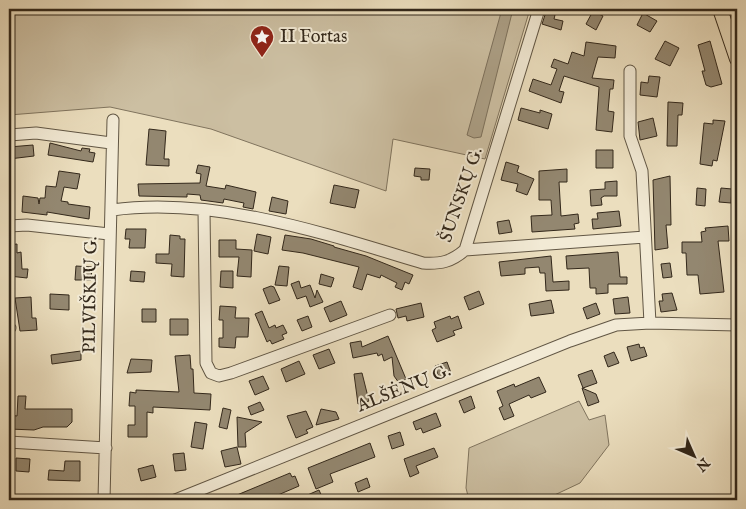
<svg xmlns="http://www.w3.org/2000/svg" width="746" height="509" font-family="'IM FELL English',serif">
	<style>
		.green { fill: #ccbfa2; stroke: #80745e }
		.water { fill: #aca087; stroke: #7c705c }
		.building { fill: #938770; stroke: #33281b }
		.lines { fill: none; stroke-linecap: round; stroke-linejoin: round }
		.minor-casing { stroke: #615644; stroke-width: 13 }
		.major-casing { stroke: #33281b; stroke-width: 16 }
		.minor { stroke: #f2ead5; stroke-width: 11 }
		.major { stroke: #ebdebe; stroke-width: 14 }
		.labels { text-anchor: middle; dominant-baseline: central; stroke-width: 4; stroke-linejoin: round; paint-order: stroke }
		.poi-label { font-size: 18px; fill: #33281b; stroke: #f2ead5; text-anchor: start }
		.street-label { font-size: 18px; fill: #33281b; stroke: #f2ead5 }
	</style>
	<rect width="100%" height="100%" fill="#ebdebe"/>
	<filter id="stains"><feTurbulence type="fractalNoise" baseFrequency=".004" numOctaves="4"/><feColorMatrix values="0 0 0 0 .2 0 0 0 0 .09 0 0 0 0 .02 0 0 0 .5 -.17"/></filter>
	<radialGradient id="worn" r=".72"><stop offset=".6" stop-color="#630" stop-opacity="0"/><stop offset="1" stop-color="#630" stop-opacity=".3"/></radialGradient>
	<path class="green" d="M9,9h521l-45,150 -92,-20 -7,52 -175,-62 -101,-22 -101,8z
		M579,401l10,19 16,-5 4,30 -29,38 -36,17h-75l-3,-12 3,-40z"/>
	<path class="water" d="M502,9h11l-32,128 -7,1 -7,-3z"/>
	<path class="building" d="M593,11l10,5 -7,14 -10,-6z
		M546,12l9,3 -1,4 9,2 -2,9 -19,-6z
		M643,13l14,8 -7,11 -13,-7z
		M665,41l14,7 -9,18 -15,-7z
		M710,41l12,43 -11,3 -5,-2 -4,-14h3l-7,-26z
		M586,42l30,4 -1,12 -17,-1 -6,21 22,2 -1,9h-3l-2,22 6,1 -2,20 -16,-2 3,-43 -35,-11 -5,15 5,1 -3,11 -32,-12 4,-12 18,6 6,-16 -6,-2 3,-8 14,5 4,-12 12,4z
		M649,76l11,1 -3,20 -17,-2 1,-13 7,1z
		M668,102l15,1 -1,12h-4l-1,31h-10z
		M521,108l19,5v-3l12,4 -4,15 -30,-9z
		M653,118l4,18 -17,4 -2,-18z
		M713,120l12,1 -8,40 -4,-1 -1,6 -12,-2 4,-41 9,1z
		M149,129l17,2 -2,28h5v7l-23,-1z
		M50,143l31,8 1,-3 8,1 -1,3 6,1 -2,9 -45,-7z
		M33,145l1,11 -25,3v-12z
		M596,150h17v18h-17z
		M506,162l13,4 -2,6 17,7 -7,16 -11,-4 2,-7 -17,-4z
		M198,165l12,2 -4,19 19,3 1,-4 30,7 -3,17 -10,-2 1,-4 -20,-4 -1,4 -22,-3 -1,-5 -13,-1v3l-48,-1 -1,-12 62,-1 1,-9 -5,-1z
		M415,168l15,1 -1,11h-8v-3l-7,-1z
		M567,169v13h-8l2,34 17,-2 1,9 -5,1 1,5 -43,3 -1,-16 21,-1 -1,-15h-12v-29z
		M59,171l21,3 -3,15 -13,-2 -3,14 7,1v2l22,3 -1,12 -42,-7v3l-25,-3 1,-16 15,2 1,6 1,-6h5l1,-12 10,1z
		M670,176l1,49h-5l2,23 -13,2 -2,-70z
		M617,181v15h-13l-3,2 1,7 -11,1 -1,-16 15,-1v-7z
		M334,185l25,5 -4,18 -25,-5z
		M697,188l9,1 -1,17 -9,-1z
		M721,188l11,1 -1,14 -12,-1z
		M272,197l16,4 -2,13 -17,-3z
		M619,211l2,15 -28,3 -1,-10h6l-1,-6z
		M509,220l3,12 -13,2 -2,-12z
		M728,226l1,15h-11l6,51 -24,2 -2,-19h-11l-1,-22h-4v-11h20l-1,-10 5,-1 -1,-3z
		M126,229h20l-1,19h-16l1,-9h-5z
		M257,234l14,3 -3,17 -14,-3z
		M170,235l10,1v3h5l-1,38 -13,-1 1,-12 -16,-1v-9h13z
		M285,235l26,4 23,7v1l32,9 47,19 -4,9 -4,-2 -3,8 -7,-3 2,-4 -16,-8 -1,3 -13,-4 -5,16 -9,-3 6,-20 -56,-14 -21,-3z
		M219,240h17v9l16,1 -1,27 -14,-1 2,-19h-20z
		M17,244v9l4,-1 1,17h6l-1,9 -18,-2v-31z
		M618,252l2,25h7v7h-19v9l-12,1v-6h-6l-1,-20 -22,1 -1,-13z
		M551,256l2,26 16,-1v9l-23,1 -1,-18h-5l-1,-6 -14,1v6l-24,2 -2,-14z
		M670,263l2,14 -9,1 -2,-14z
		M76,266l16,1 -1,13h-16z
		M279,266l10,1 -2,19 -12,-1z
		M131,271l14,1 -1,10 -14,-1z
		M221,271h12v17l-13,-1z
		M321,274l13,4 -3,9 -12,-3z
		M299,281l2,7 9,-3 5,13 2,-8 6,12 -13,5 -4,-11 -9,3 -6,-15z
		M271,286l3,1 6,13 -11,4 -6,-15z
		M479,291l5,13 -15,6 -5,-13z
		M672,293l5,17 -16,2 -2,-11h4l-1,-7z
		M50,294l19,1v15l-19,-1z
		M31,297l1,21h4l1,12 -17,1 -5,-33z
		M628,297l2,16 -15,1 -2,-15z
		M551,300l3,13 -23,3 -2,-12z
		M341,301l6,14 -17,7 -6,-14z
		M421,303l3,14 -17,4 -1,-5 -8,2 -2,-9z
		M596,303l4,11 -13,5 -4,-11z
		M220,306l16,1 -1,11h14l-1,19h-12l-1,11 -16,-1v-9h4v-18h-4z
		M142,309h14v13h-14z
		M262,311l7,17 6,-3 1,3 7,-3 4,8 -5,2 2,4 -12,5 -2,-4 -3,2 -12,-28z
		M308,316l4,11 -10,4 -5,-11z
		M450,316l1,3 7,-3 4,12 -9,3 2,4 -18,7 -5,-12 4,-2 -2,-6z
		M170,319h18v16h-18z
		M388,336l18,43 -7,4 -5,-7 -2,-19 -8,4 -2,-7 -4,2 -1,-3 -24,5 -3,-15 11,-2 1,6z
		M639,344l1,4 4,-1 3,9 -16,5 -4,-14z
		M329,349l6,14 -16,6 -6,-14z
		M81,351v9l-29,4 -1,-9z
		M614,352l5,11 -11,4 -4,-11z
		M190,355l1,14h2l1,24 17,1 -1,16 -57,-3v6l-6,-1v25h-19v-12h7v-19h-6l1,-14 6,1v-3l43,2 -4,-36z
		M131,359l21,1 -1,12 -24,1z
		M299,361l6,13 -19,8 -5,-13z
		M447,362l4,11 -12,5 -4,-12z
		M592,370l5,13 -14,5 -5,-13z
		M362,373l7,28 -11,3 -4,-30z
		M263,376l6,13 -14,6 -6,-14z
		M539,377l7,15 -15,6 -2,-3 -20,9 5,12 -10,4 -5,-12 4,-2 -6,-15 17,-7 1,3z
		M582,388l14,6 3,8 -11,4z
		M18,396h8l-1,13h47v13l-5,5h-24l-9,3 -25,-1v-14l8,1z
		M471,396l4,12 -11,5 -5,-12z
		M260,402l4,8 -13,5 -3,-8z
		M223,408l8,2 -4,19 -8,-2z
		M321,409l15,3 3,7 -23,6z
		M306,411l7,16 -7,3 2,3 -12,5 -9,-22z
		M436,413l5,13 -18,7 -2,-5 -5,2 -3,-8z
		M237,417l25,5 -17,11 1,14h-8z
		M195,422l12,2 -4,25 -12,-2z
		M400,432l4,13 -12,4 -4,-13z
		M370,443l5,14 -45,17 3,8 -17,7 -8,-21z
		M237,447l4,17 -16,3 -4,-16z
		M434,448l4,9 -22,9 3,7 -9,4 -6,-18z
		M184,453l2,17 -11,1 -2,-17z
		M16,458l14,1 -1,13 -13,-1z
		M65,461h15v20l-32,-1 1,-10 15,1z
		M153,465l3,12 -15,4 -3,-12z
		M290,473l2,4 3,-1 4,10 -21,9 2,5h-55z
		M367,478l3,9 -12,5 -3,-9z
		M319,490l4,9 -4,1h-23z"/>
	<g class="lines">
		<g class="minor-casing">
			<path id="minor" d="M630,71v65l12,35 8,152
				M9,135l27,-2 75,10
				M112,210c103,-14 214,24 311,53 18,1 28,-1 42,-13l74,-241
				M204,210l2,153 5,10 8,3 12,-3 159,-58
				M9,226l18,-1 82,9
				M465,250l180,-13
				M9,328h1
				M9,442l97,6
				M104,500l9,-380
				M175,500l395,-159 46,-16 34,-2 87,2"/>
		</g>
		<g class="major-casing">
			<path id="major" d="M720,9l17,50"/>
		</g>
		<use href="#minor" class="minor"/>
		<use href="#major" class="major"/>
	</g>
	<defs>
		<g id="sight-pin" transform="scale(1.25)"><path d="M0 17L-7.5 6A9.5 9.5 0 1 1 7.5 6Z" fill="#8f2418" stroke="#f2ead5"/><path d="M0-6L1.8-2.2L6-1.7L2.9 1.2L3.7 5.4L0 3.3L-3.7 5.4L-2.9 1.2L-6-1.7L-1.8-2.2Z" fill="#fff"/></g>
	</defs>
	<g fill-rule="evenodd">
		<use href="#sight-pin" x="262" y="37"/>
	</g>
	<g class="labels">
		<g class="poi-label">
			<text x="280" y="37">II Fortas</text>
		</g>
		<g class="street-label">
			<text transform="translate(462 195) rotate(-71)">ŠUNSKŲ G.</text>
			<text transform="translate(91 295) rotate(-89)">PILVIŠKIŲ G.</text>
			<text transform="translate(404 389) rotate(-22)">ALŠĖNŲ G.</text>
		</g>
	</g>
	<rect width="746" height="509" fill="none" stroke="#ebdebe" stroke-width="30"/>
	<rect x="10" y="10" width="726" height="489" fill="none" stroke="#33281b" stroke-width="2.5"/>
	<rect x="15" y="15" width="716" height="479" fill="none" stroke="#33281b"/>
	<g transform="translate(694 456) rotate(135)" stroke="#f2ead5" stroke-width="4" paint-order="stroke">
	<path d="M0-4L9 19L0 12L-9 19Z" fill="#33281b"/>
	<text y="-8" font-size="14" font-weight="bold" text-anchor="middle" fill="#33281b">N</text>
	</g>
	<rect width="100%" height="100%" filter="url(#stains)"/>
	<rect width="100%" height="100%" fill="url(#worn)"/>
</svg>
